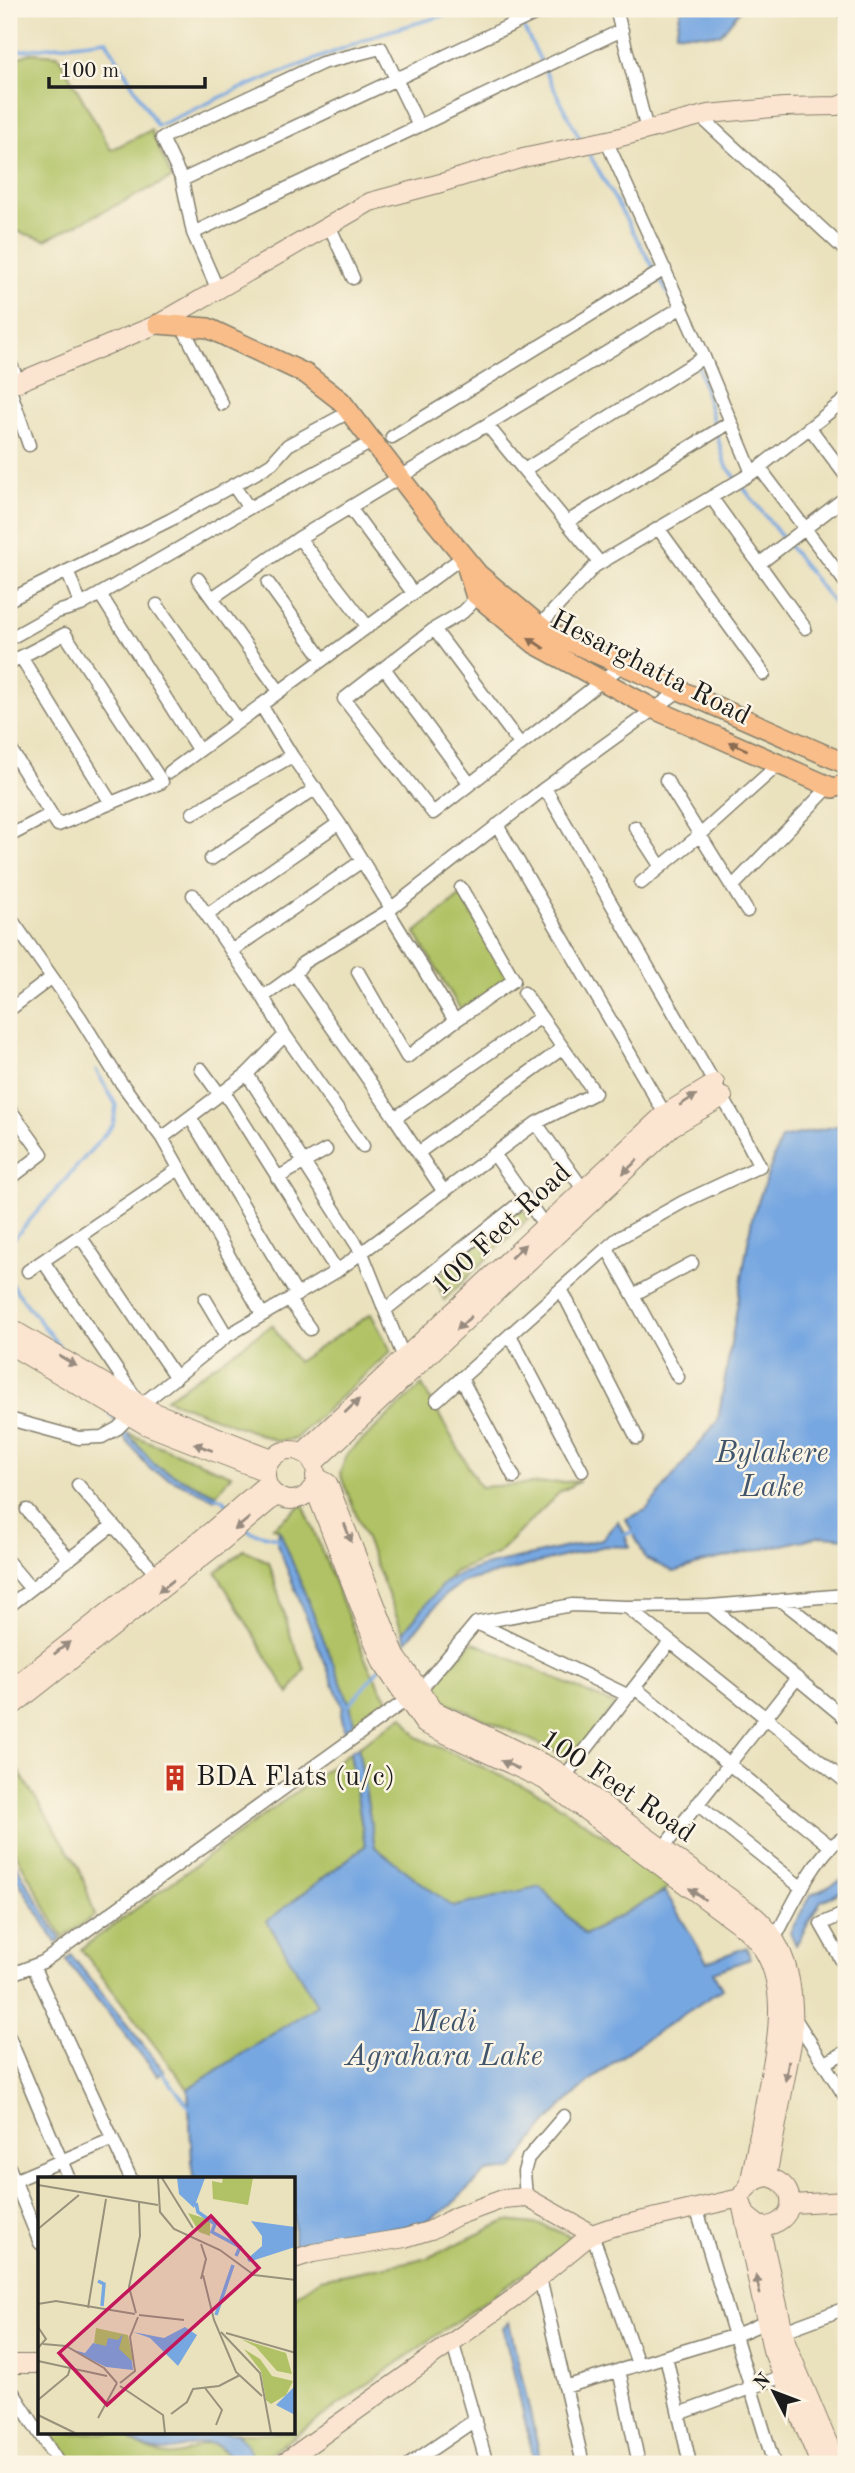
<svg xmlns="http://www.w3.org/2000/svg" width="855" height="2473" font-family="'Old Standard TT',serif">
	<style>
		.green { fill: #b0c265; stroke: #666f40; stroke-width: 2 }
		.water { fill: #77a7e1; stroke: #4a627e; stroke-width: 2 }
		.lines { fill: none; stroke-linecap: round; stroke-linejoin: round }
		.stream { stroke: #77a7e1; stroke-width: 3.5 }
		.street-casing { stroke: #837e6c; stroke-width: 15 }
		.secondary-casing { stroke: #837e6c; stroke-width: 20 }
		.primary-casing { stroke: #837e6c; stroke-width: 22 }
		.street { stroke: #fff; stroke-width: 12 }
		.secondary { stroke: #fce5d0; stroke-width: 18 }
		.primary { stroke: #f8bd89; stroke-width: 19 }
		.oneway { fill: #8a6c52 }
		.oneway2 { fill: #978b7f }
		.labels { text-anchor: middle; dominant-baseline: central; stroke-width: 5; stroke-linejoin: round; paint-order: stroke }
		.street-label { font-size: 28px; fill: #1c1c1c; stroke: #fcf5e5 }
		.poi-label { font-size: 28px; fill: #1c1c1c; stroke: #fcf5e5; text-anchor: start }
		.water-label { font-size: 30px; font-style: italic; fill: #40546b; stroke: #fcf5e5 }
		.inset-river { fill: none; stroke: #77a7e1; stroke-width: 3.5 }
		.inset-road { fill: none; stroke: #98927d; stroke-width: 2 }
		.view { fill: #c2185b; fill-opacity: 0.15; stroke: #c2185b; stroke-width: 3.5 }
		.inset-edge { fill: none; stroke: #1c1c1c; stroke-width: 3.5 }
	</style>
	<rect width="100%" height="100%" fill="#fcf5e5"/>
	<filter id="ink" filterUnits="userSpaceOnUse"><feTurbulence type="fractalNoise" baseFrequency=".0143" numOctaves="2"/><feDisplacementMap in="SourceGraphic" scale="14" xChannelSelector="R" yChannelSelector="G"/><feConvolveMatrix kernelMatrix="1 2 1 2 8 2 1 2 1" color-interpolation-filters="sRGB"/></filter>
	<filter id="wash" filterUnits="userSpaceOnUse"><feTurbulence type="fractalNoise" baseFrequency=".00686" numOctaves="4" result="noise"/><feDisplacementMap in="SourceGraphic" scale="28" xChannelSelector="R" yChannelSelector="G"/><feGaussianBlur stdDeviation="1.57" result="paint"/><feColorMatrix in="noise" values="0 0 0 0 0 0 0 0 0 0 0 0 0 0 0 0 0 1.4 0 .05"/><feComposite in="paint" operator="in"/></filter>
	<g filter="url(#wash)">
		<rect width="100%" height="100%" fill="#eae1bd"/>
		<path class="green" d="M31,53l27,2 53,95 40,-20 21,48 -127,62 -36,-11v-168z
			M461,895l47,82 -46,35 -47,-79z
			M521,1207l8,11 -85,82 -8,-21z
			M371,1314l20,37 -96,88 -18,2 -111,-42 106,-74 25,37z
			M422,1385l58,102 100,-6 -20,11 -63,62 -43,18 -51,60 -63,-158 7,-20z
			M127,1433l104,42 -15,20 -60,-29z
			M303,1504l64,159 22,39 -34,25 -5,-22 -71,-175 -6,-3z
			M244,1550l25,12 23,78 13,29 -16,25 -73,-122z
			M473,1642l142,63 -44,53 -127,-57 -10,-18z
			M403,1716l14,21 128,59 127,86 -7,9 -80,44 -45,-48 -87,21 -78,-61 -17,-100z
			M350,1752l15,94 -98,75 51,84 -130,84 -107,-140z
			M9,1756l70,111 16,48 -32,23 -54,-97z
			M506,2221l37,4 31,13 -319,226 -9,-20 -9,-11h57v-136l26,-18 107,-21z
			M50,2433h73c11,10 29,20 44,22 31,4 40,-35 66,9h-161z"/>
		<path class="water" d="M681,9h60l-21,26 -44,-2z
			M846,1124v414l-24,-2 -118,26 -30,10 -28,-13 -20,-40 20,-9 72,-90 34,-202 29,-80z
			M120,1433h7l29,33 60,29 -2,4 -63,-29z
			M618,1521l12,26 -25,-1 -142,36 -19,14 -38,46 -3,-10 40,-48 14,-9 23,-8 122,-28z
			M279,1529l71,176 5,22 -10,6 -4,-19 2,-6 -66,-164z
			M358,1747l17,100 78,60 87,-21 45,49 80,-44 42,71 40,-15 3,12 -37,13 9,17c-81,55 -156,94 -209,180l-27,3 -37,35 -29,18 -70,9 -36,7 -20,7v-69h-101l-5,-90 129,-84 -50,-84 98,-75 -15,-94z
			M9,1853l52,87 -5,3 -47,-77z
			M846,1878v12l-25,11 -25,44 -6,-13 21,-37z
			M71,1955l93,116 -6,5 -92,-116z
			M509,2322l33,142h-7l-32,-137z
			M123,2433l48,2 66,-2 9,11 9,20h-22c-4,-6 -7,-14 -13,-18 -27,-15 -51,27 -97,-13z"/>
		<g class="lines">
			<path class="stream" d="M514,9l4,8
				M522,24l20,40
				M9,52l97,-12 51,86 80,-36 145,-57 85,-24
				M545,71l35,68
				M588,152l87,154
				M698,365l27,99 59,76
				M789,546l57,73
				M9,1244l104,-119 3,-20 -20,-35
				M9,1281l52,68
				M110,1413l16,22
				M214,1496l10,4 6,7
				M246,1527l5,5 26,6 1,3
				M621,1536l15,-5
				M348,1706l31,-37
				M161,2071l30,38"/>
		</g>
	</g>
	<g filter="url(#ink)">
		<g class="lines">
			<g class="street-casing">
				<path id="street" d="M616,9l31,121
					M841,9l5,6
					M700,116l146,135
					M606,140l98,217 48,116
					M182,180l363,-171
					M329,225l24,53
					M193,233l429,-203
					M217,288l-24,-55 -11,-53 -20,-42 160,-75 59,-15 38,78
					M182,326l40,78
					M9,361l10,21
					M9,387l20,58
					M487,425l113,138
					M810,428l36,48
					M392,437l273,-168
					M759,467l86,115
					M524,470l180,-113
					M233,485l16,23
					M711,497l94,131
					M350,508l63,85
					M567,522l164,-100
					M658,528l106,146
					M299,538l69,89
					M759,564l87,-67
					M67,571l14,34
					M198,579l81,112
					M268,583l55,76
					M476,587l-5,17 -8,8 -29,17 -90,70 89,114 188,-147
					M100,594l99,157
					M212,598l87,-60 383,-231
					M9,600l161,-80 86,-47 16,-10 16,-18 61,-33
					M157,605l82,116
					M542,623l53,-57 157,-93 94,-74
					M434,629l86,115
					M9,639l48,-27 24,-7 168,-97 123,-66
					M21,657l90,146
					M9,663l56,-29 97,148 -104,43 -49,-78
					M384,668l86,116
					M261,705l31,51 47,67 52,85
					M170,772l294,-216
					M666,780l81,131
					M193,813l99,-57
					M497,825l168,289
					M635,827l26,40
					M9,836l42,-22
					M211,859l105,-71
					M641,883l59,-48 79,-71
					M732,887l98,-101
					M193,895l70,102
					M207,915l132,-92
					M9,916l71,101 39,63 43,58 100,176
					M231,951l131,-90
					M358,972l49,85 48,-36 -67,-110
					M295,974l100,144 49,74
					M9,1010l42,-32
					M455,1021l59,-41 -53,-92
					M285,1035l78,111
					M201,1069l19,26
					M247,1074l115,179 42,105
					M224,1092l113,179
					M9,1108l33,46 -31,24 -2,-3
					M190,1117l107,178
					M395,1118l146,-101
					M536,1123l47,66
					M162,1138l85,-64 38,-39 -22,-38 33,-24 7,-10 85,-52 157,-123 134,-97
					M418,1153l145,-105
					M494,1154l51,72
					M277,1178l49,-28
					M80,1236l96,142
					M607,1248l71,129
					M43,1261l94,139
					M28,1271l149,-101
					M561,1289l76,149
					M633,1295l59,-32
					M205,1299l22,37
					M290,1301l20,28
					M385,1310l141,-112
					M510,1335l72,136
					M461,1378l53,99
					M437,1400l180,-161 66,-37 77,-36 -21,-40 -194,-338
					M9,1419l70,19 23,-1 16,-9 23,-23 86,-69 110,-65 199,-148 59,-30 -71,-100
					M78,1485l78,89
					M27,1510l42,49
					M9,1563l22,26
					M781,1600l65,51
					M9,1606l104,-81
					M710,1606l136,113
					M627,1607l219,175
					M477,1623l152,73
					M635,1688l195,158
					M565,1776l105,-134
					M697,1804l105,84
					M663,1848l134,-170
					M846,1913l-25,11 25,44
					M775,1938c13,-24 45,-94 71,-101
					M33,1966l98,213
					M9,1975l34,-13 377,-272 56,-67 96,-18 55,2 83,-1 136,-11
					M794,2017l52,81
					M9,2037l60,142
					M825,2063l21,-11
					M9,2167l31,76
					M9,2183l104,-44
					M526,2197l-2,-25 4,-14 36,-42
					M696,2207l78,257
					M592,2234l46,130
					M540,2278l43,186
					M784,2331l62,-23
					M452,2341l35,123
					M666,2356l24,108
					M619,2370l20,94
					M9,2386l50,78
					M565,2387l171,-52 30,-13
					M679,2414l104,-38
					M410,2464l65,-44"/>
			</g>
			<g class="secondary-casing">
				<path id="secondary" d="M9,386l149,-62 212,-122 71,-19 82,-25 94,-20 91,-24 76,-7 53,-1 9,-3
					M9,1327l143,84 120,47
					M9,1345l136,80 121,47
					M266 1475a25 25 0 1 1 50 0a25 25 0 1 1-50 0Z
					M302,1453l361,-338 52,-32
					M313,1464l359,-337 51,-30
					M315,1476l13,7 68,173 38,54 119,58 202,148c36,32 40,77 38,122l-26,139
					M310,1490l6,3 66,170 42,61 120,56 201,149c49,41 32,112 21,166 -5,30 -11,60 -17,90
					M9,1690l202,-159 56,-48
					M9,1709l211,-166 57,-48
					M767,2177c35,6 29,51 -7,49l-14,-11 -6,-17c6,-11 14,-19 27,-21z
					M791,2204l55,-3
					M760,2226l27,119 50,119
					M294,2259l19,-6 92,-15 26,-8 26,-14 46,-17 23,-2 66,37 17,-6 131,-30 32,152 48,114
					M9,2364h31
					M282,2464l232,-166 78,-64"/>
			</g>
			<g class="primary-casing">
				<path id="primary" d="M158,324l50,4 98,46 35,27 78,101 59,72 68,57 300,133
					M465,561l10,33 60,50 119,65 179,79 13,-4"/>
			</g>
			<use href="#street" class="street"/>
			<use href="#secondary" class="secondary"/>
			<use href="#primary" class="primary"/>
		</g>
		<defs><path id="oneway-solid" d="M-6-.8H1V-3.2L6.5 0L1 3.2V.8H-6Z" transform="scale(1.75)"/></defs>
		<g class="oneway">
			<use href="#oneway-solid" transform="translate(536 643) rotate(-146)"/>
			<use href="#oneway-solid" transform="translate(738 746) rotate(-156)"/>
		</g>
		<g class="oneway2">
			<use href="#oneway-solid" transform="translate(688 1100) rotate(-32)"/>
			<use href="#oneway-solid" transform="translate(630 1167) rotate(137)"/>
			<use href="#oneway-solid" transform="translate(518 1251) rotate(-43)"/>
			<use href="#oneway-solid" transform="translate(464 1323) rotate(137)"/>
			<use href="#oneway-solid" transform="translate(68 1361) rotate(31)"/>
			<use href="#oneway-solid" transform="translate(352 1406) rotate(-43)"/>
			<use href="#oneway-solid" transform="translate(203 1447) rotate(-159)"/>
			<use href="#oneway-solid" transform="translate(242 1524) rotate(140)"/>
			<use href="#oneway-solid" transform="translate(348 1533) rotate(69)"/>
			<use href="#oneway-solid" transform="translate(166 1586) rotate(142)"/>
			<use href="#oneway-solid" transform="translate(62 1648) rotate(-38)"/>
			<use href="#oneway-solid" transform="translate(510 1765) rotate(-155)"/>
			<use href="#oneway-solid" transform="translate(697 1894) rotate(-144)"/>
			<use href="#oneway-solid" transform="translate(787 2071) rotate(100)"/>
			<use href="#oneway-solid" transform="translate(758 2285) rotate(-102)"/>
		</g>
	</g>
	<defs>
		<g id="building-bare" transform="scale(2.1)"><path d="M-4-6H4V6H1V3H-1V6H-4ZM-2.5-4.3h1.7v1.8h-1.7ZM.8-4.3h1.7v1.8H.8ZM-2.5-1h1.7V.8h-1.7ZM.8-1h1.7V.8H.8Z" fill="#c8321e" stroke="#fcf5e5" stroke-width="2.5" paint-order="stroke"/></g>
	</defs>
	<g fill-rule="evenodd">
		<use href="#building-bare" x="175" y="1778"/>
	</g>
	<g class="labels">
		<g class="street-label">
			<text transform="translate(650 669) rotate(27)">Hesarghatta Road</text>
			<text transform="translate(502 1230) rotate(-43)">100 Feet Road</text>
			<text transform="translate(617 1787) rotate(34)">100 Feet Road</text>
		</g>
		<g class="poi-label">
			<text x="196" y="1778">BDA Flats (u/c)</text>
		</g>
		<g class="water-label">
			<text x="772" y="1454">Bylakere<tspan x="772" dy="34">Lake</tspan></text>
			<text x="444" y="2023">Medi<tspan x="444" dy="34">Agrahara Lake</tspan></text>
		</g>
	</g>
	<g transform="translate(38 2177)">
		<rect width="257" height="257" fill="#eae1bd"/>
		<path d="M185,1h30l-5,27 -35,-6 -1,-18 10,2zM150,36l22,7v16l-11,-4zM58,151l32,7 5,26 -39,-18zM203,162l45,14 6,21 -15,-3 -21,-24zM206,172l16,10 12,17 21,5 -7,14 -15,9 -5,-4 -5,-29z" fill="#b0c265"/>
		<path d="M139,1h28l-11,30 -15,-14zM213,44l44,6v20l-46,15 -2,-3 15,-13v-10zM147,150l12,8 -19,31 -28,-28 -17,-6 31,6zM85,157l-4,15 13,12 1,9 -27,-3 -36,-18 15,4 8,-10 13,3 2,-8 10,2zM257,209v29l-19,-10z" fill="#77a7e1"/>
		<path class="inset-river" d="M158,26l2,9 17,12 -3,8 28,15 -4,9M60,104l6,3 -2,22M178,138l17,-50"/>
		<path class="inset-road" d="M120,1l2,34 14,17 46,21 34,25 42,5M124,1l31,50M0,8l120,20M0,52l41,-34M163,67l5,15 -5,20M165,98l11,45 22,52 26,24M0,127l18,-3 79,13M50,131l18,-109M98,136l-7,-26 11,-51 -1,-33M101,138l45,5M0,150l8,12 -8,9M183,155l39,41 11,60M188,156l70,20M5,167l23,2 38,22 13,15M0,184l32,7 -2,7 -30,25M32,191l37,8M82,206l15,-12 -5,-34 8,-20M82,209l43,29 2,18M167,211l17,22 -6,15M133,237l16,-12 6,-13 26,-3 21,-11M0,238l37,18M60,241l19,-35"/>
		<path class="view" d="M173,39l48,52 -152,137 -48,-52z"/>
		<rect width="257" height="257" class="inset-edge"/>
	</g>
	<rect width="855" height="2473" fill="none" stroke="#fcf5e5" stroke-width="35"/>
	<g transform="translate(774 2392) rotate(312)" stroke="#fcf5e5" stroke-width="5" paint-order="stroke">
	<path d="M0-5L12 26L0 18L-12 26Z" fill="#1c1c1c"/>
	<text y="-10" font-size="19" font-weight="bold" text-anchor="middle" fill="#1c1c1c">N</text>
	</g>
	<path d="M49 77v10h156v-10" fill="none" stroke="#1c1c1c" stroke-width="3.5"/>
	<text x="60" y="77" font-size="21" fill="#1c1c1c" stroke="#fcf5e5" stroke-width="5" paint-order="stroke">100 m</text>
</svg>
